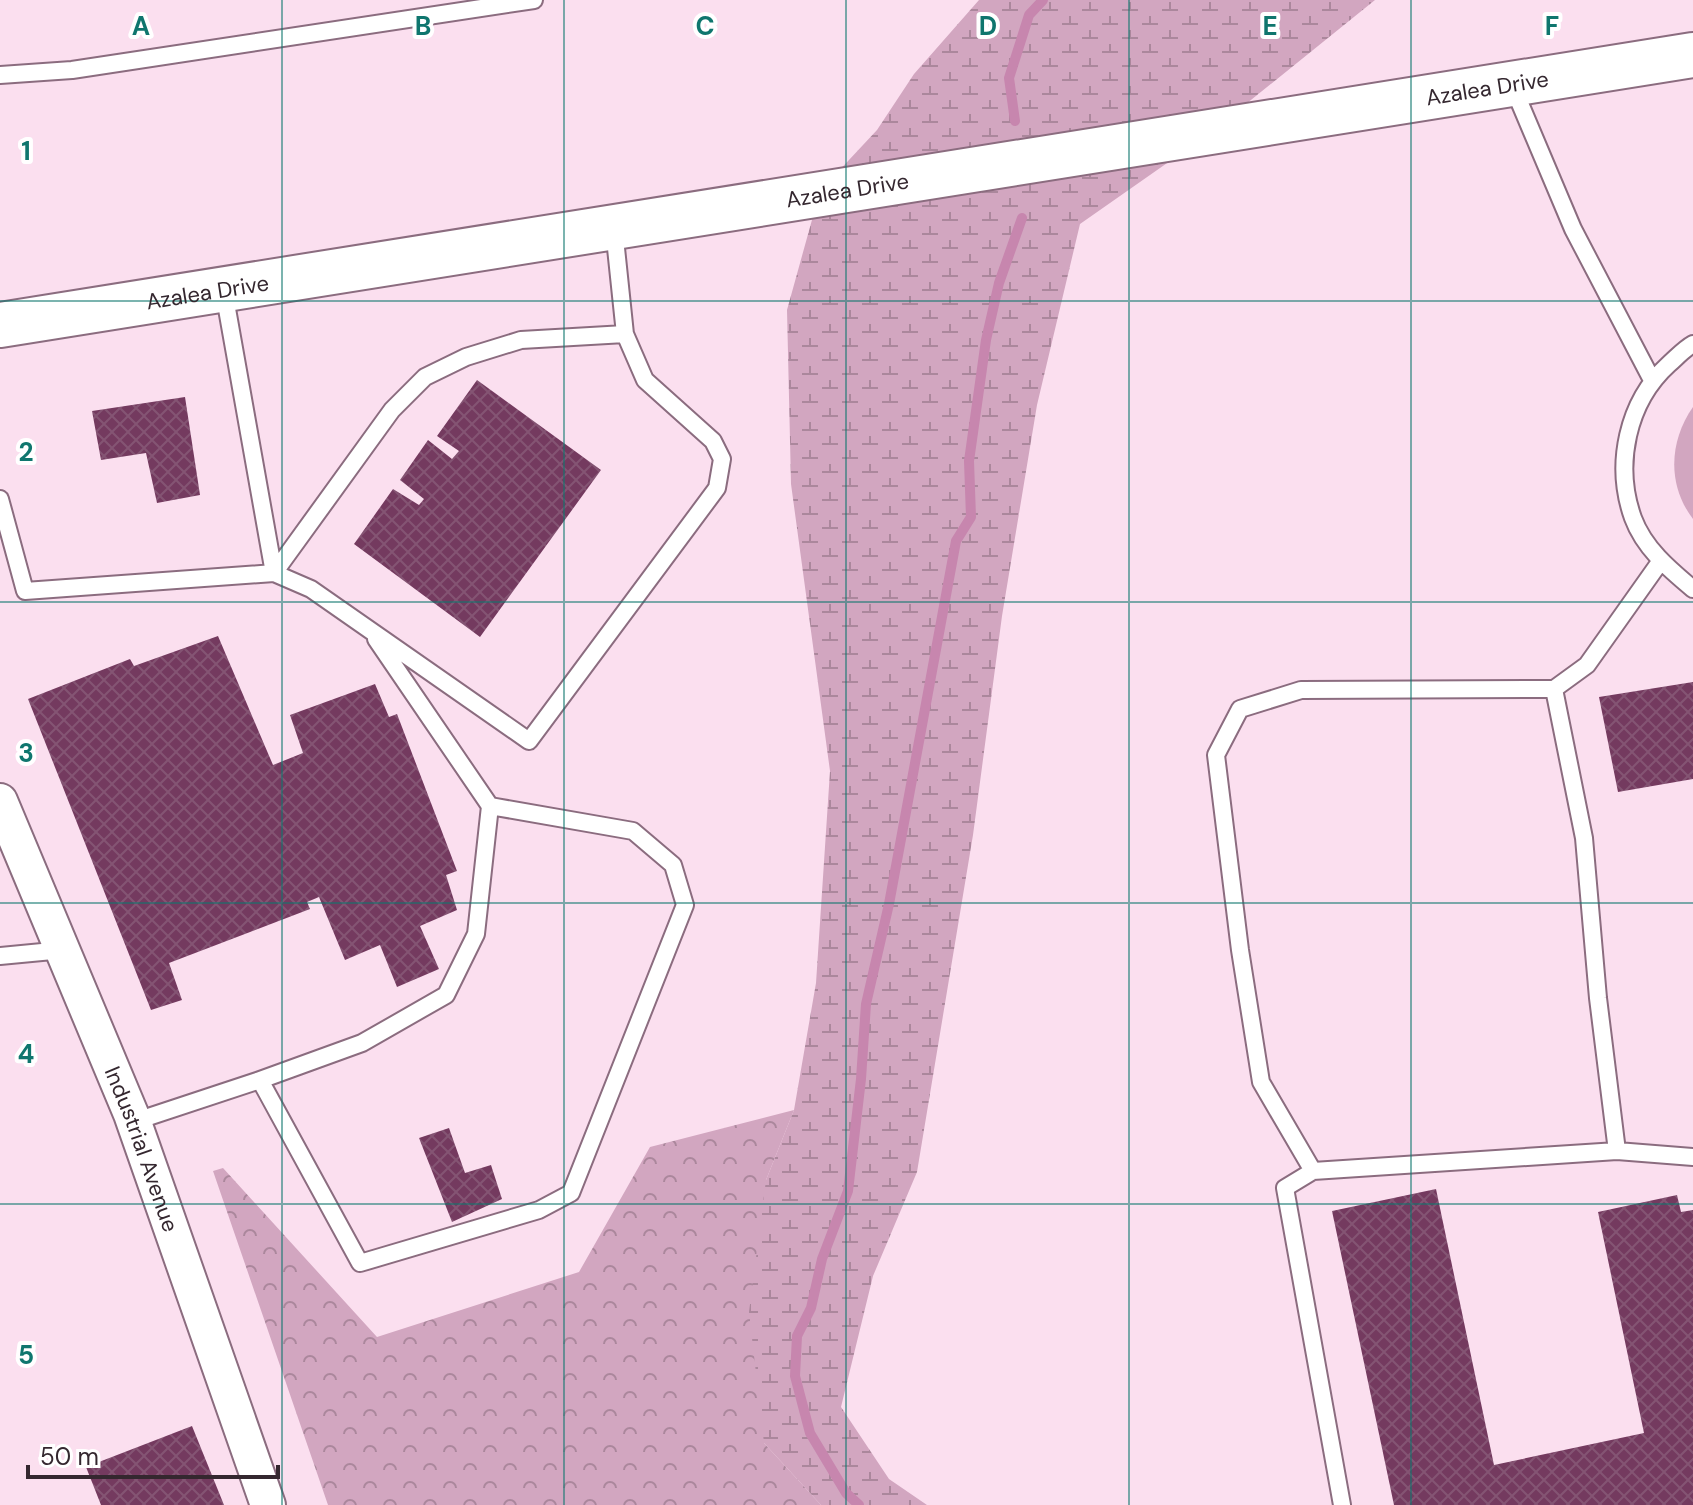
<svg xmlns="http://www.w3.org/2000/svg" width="1693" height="1505" font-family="'DM Sans',sans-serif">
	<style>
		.grass { fill: #d2a6c0 }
		.forest { fill: url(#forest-crowns) }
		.wetland { fill: url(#wetland-marsh) }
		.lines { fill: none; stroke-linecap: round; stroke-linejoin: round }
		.stream { stroke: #c786ae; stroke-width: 10 }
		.building { fill: url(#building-cross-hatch) }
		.lane-casing { stroke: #8b6c7f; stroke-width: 20 }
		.street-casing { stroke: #8b6c7f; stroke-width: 38 }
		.secondary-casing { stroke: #8b6c7f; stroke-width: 48 }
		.lane { stroke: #fff; stroke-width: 16 }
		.street { stroke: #fff; stroke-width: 34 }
		.secondary { stroke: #fff; stroke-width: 44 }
		.grid { fill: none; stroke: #0f766e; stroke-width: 2; stroke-opacity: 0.55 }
		.labels { text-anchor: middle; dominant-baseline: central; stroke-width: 8; stroke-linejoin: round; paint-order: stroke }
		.street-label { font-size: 22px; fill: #34272f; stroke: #fff }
		.grid-label { font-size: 26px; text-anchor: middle; font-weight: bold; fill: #0f766e; stroke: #fff; stroke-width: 8; stroke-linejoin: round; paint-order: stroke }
	</style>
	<defs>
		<pattern id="forest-crowns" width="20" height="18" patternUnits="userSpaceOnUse" patternTransform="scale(2)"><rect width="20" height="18" fill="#d2a6c0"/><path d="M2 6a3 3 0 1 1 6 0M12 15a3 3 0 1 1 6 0" fill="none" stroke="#ab879c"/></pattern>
		<pattern id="wetland-marsh" width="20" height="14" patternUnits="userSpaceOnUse" patternTransform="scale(2)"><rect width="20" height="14" fill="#d2a6c0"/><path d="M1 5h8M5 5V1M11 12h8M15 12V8" fill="none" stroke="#ab879c"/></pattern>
		<pattern id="building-cross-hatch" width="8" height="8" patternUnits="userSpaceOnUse" patternTransform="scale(2)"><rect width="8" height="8" fill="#743a5f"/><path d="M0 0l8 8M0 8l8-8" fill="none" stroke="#845473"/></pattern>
	</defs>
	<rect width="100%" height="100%" fill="#fbdfef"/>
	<path class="grass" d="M1693,407v112c-26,-34 -24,-78 0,-112z"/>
	<path class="forest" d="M794,1110l-28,70 -2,263 57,62h-493l-115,-334 10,-3 154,169 202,-65 71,-125z"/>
	<path class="wetland" d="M979,0h396l-165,133 -130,91 -43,181 -35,211 -29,219 -56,337 -44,104 -32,131 48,72 38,26h-106l-57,-62 -15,-131 17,-132 28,-70 22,-127 14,-212 -39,-287 -4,-174 33,-119 57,-61 37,-56z"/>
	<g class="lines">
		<path class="stream" d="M1015,121l-6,-43 20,-63 14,-15
			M859,1505l-13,-12 -36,-60 -15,-57 2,-40 14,-28 11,-49 26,-68 13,-112 5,-75 23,-100 67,-363 15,-24 -2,-56 17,-121 13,-57 23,-65"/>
	</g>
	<path class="building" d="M477,380l124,90 -121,167 -126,-93 39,-55 26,16 5,-6 -24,-19 28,-40 24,19 7,-8 -22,-15z
		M185,397l15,98 -43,8 -11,-50 -45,7 -9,-49z
		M218,636l55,129 30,-12 -13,-38 85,-31 14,33 8,-3 60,157 -11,4 11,35 -37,16 19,43 -42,18 -17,-42 -35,15 -26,-63 -12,5 3,7 -141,54 13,37 -31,10 -123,-311 102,-40 4,7z
		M1693,682v97l-75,13 -19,-95z
		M449,1128l16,45 26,-8 11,34 -50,23 -33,-84z
		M1436,1189l58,276 150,-32 -46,-221 79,-17 4,17 12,-2v295h-299l-62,-294z
		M192,1426l32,79h-123l-15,-38z"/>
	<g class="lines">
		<g class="lane-casing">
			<path id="lane" d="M0,75l72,-5 462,-70
				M1513,87l60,142 79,151
				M614,229l11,105 20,46 68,61 9,18 -5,29 -188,253 -218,-152 -37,-16 118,-163 33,-33 41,-20 55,-17 104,-6
				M1693,344c-9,5 -16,13 -24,20 -42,38 -55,101 -36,154 11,30 36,51 60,71
				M0,499l25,92 249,-18 -50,-281
				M0,956l63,-6
				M260,1080l102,-37 84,-48 30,-61 14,-128
				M133,1122l127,-42 100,183 179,-53 32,-17 114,-288 -12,-40 -40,-34 -143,-25 -114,-167
				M1617,1151l-19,-153 -14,-160 -30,-149 33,-24 73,-103
				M1313,1171l-52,-89 -21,-132 -24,-195 24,-46 61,-19 253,-1
				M1342,1505l-57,-317 28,-17 304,-20 76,6"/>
		</g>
		<g class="street-casing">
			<g id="street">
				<path id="s1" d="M0,801l131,313 137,391"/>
			</g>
		</g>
		<g class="secondary-casing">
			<g id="secondary">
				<path id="s2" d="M0,325l1693,-270"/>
			</g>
		</g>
		<use href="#lane" class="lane"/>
		<use href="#street" class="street"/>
		<use href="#secondary" class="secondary"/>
	</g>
	<path class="grid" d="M282,0v1505M564,0v1505M846,0v1505M1129,0v1505M1411,0v1505M0,301h1693M0,602h1693M0,903h1693M0,1204h1693"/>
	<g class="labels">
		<g class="street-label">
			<text stroke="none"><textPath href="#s2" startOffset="1506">Azalea Drive</textPath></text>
			<text stroke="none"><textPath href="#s2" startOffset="858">Azalea Drive</textPath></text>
			<text stroke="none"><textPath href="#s2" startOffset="210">Azalea Drive</textPath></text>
			<text stroke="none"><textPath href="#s1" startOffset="376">Industrial Avenue</textPath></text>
		</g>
	</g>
	<g class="grid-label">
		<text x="141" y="35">A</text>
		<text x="423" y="35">B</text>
		<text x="705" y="35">C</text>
		<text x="988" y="35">D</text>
		<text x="1270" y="35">E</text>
		<text x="1552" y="35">F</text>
		<text x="26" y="160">1</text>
		<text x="26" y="461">2</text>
		<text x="26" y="762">3</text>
		<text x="26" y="1063">4</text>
		<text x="26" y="1364">5</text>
	</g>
	<path d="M28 1465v12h250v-12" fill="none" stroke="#34272f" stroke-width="4"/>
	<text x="40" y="1465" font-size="24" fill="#34272f" stroke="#ffffff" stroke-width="6" paint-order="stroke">50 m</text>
</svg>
